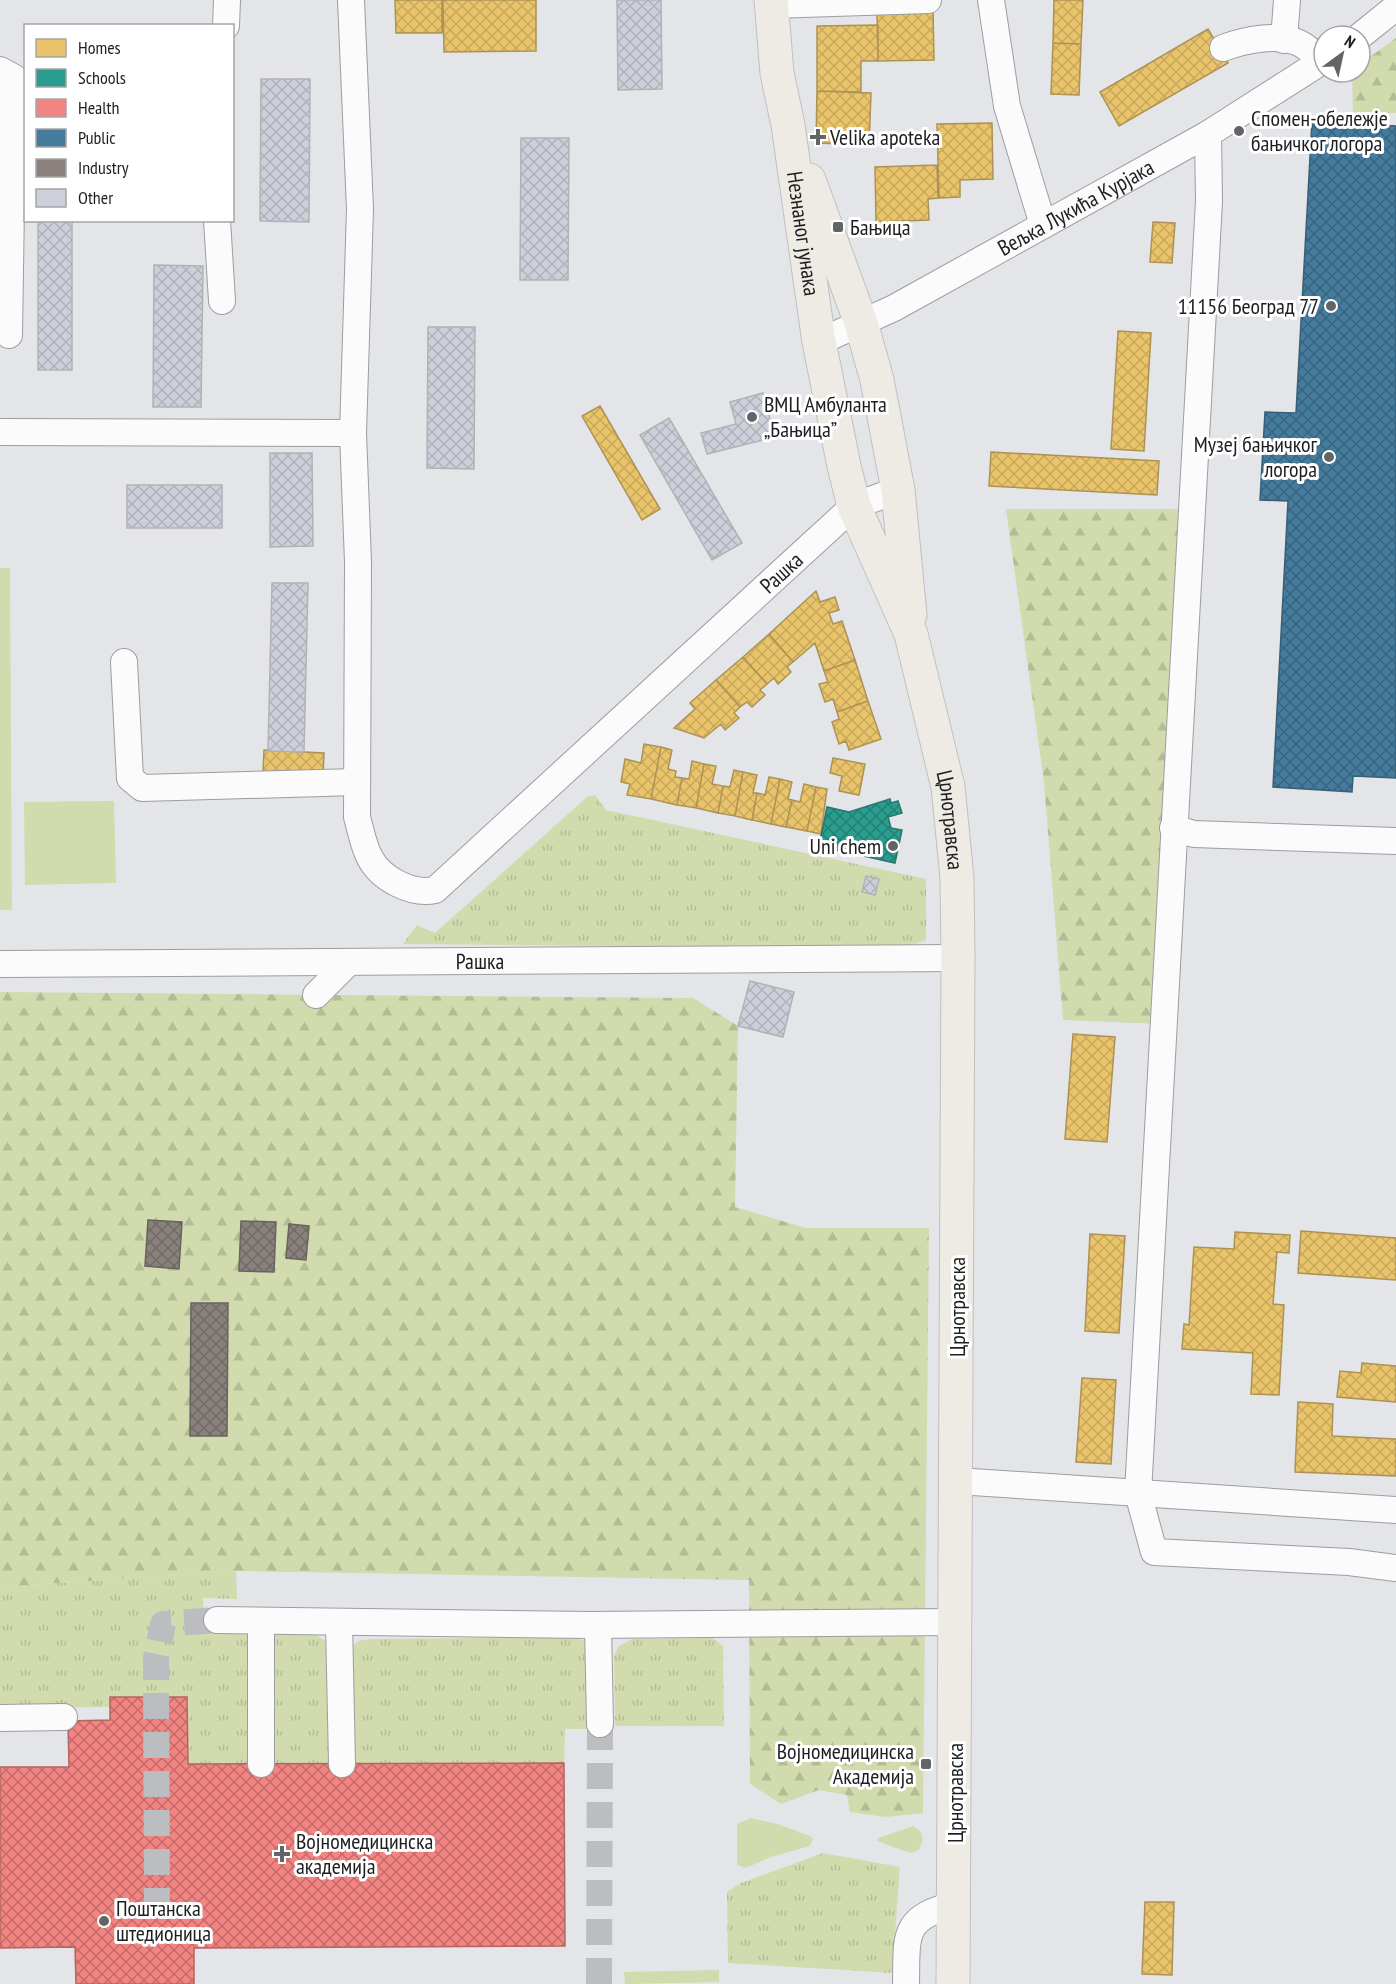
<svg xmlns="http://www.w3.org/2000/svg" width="1396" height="1984" font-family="'PT Sans Narrow',sans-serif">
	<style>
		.grass { fill: url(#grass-tufts) }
		.forest { fill: url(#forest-firs) }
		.green { fill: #d1dbae }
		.homes { fill: url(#homes-cross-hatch); stroke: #ac9254; stroke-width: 1.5 }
		.schools { fill: url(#schools-cross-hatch); stroke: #26776e; stroke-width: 1.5 }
		.health { fill: url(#health-cross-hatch); stroke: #b26565; stroke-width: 1.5 }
		.public { fill: url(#public-cross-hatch); stroke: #395f78; stroke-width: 1.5 }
		.industry { fill: url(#industry-cross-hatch); stroke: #696360; stroke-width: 1.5 }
		.building { fill: url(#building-cross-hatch); stroke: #b2b2b5; stroke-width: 1.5 }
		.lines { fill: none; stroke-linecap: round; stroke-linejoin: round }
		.minor-tunnel { stroke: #bcbdc0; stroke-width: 26; stroke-dasharray: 26 13; stroke-linecap: butt }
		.minor-casing { stroke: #9c9d9f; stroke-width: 28 }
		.major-casing { stroke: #c0c0c2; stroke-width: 35 }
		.minor { stroke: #fbfbfc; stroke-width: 26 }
		.major { stroke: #edebe4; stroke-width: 33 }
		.poi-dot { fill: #636466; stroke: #fff; stroke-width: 2 }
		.labels { text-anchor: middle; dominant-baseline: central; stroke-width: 6; stroke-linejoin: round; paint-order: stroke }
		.poi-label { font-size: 22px; fill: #1d1e20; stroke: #fff; text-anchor: start }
		.street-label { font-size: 22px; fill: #1d1e20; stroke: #fff }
	</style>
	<defs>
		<pattern id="grass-tufts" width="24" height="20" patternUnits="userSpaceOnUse" patternTransform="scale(1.5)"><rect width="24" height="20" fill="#d1dbae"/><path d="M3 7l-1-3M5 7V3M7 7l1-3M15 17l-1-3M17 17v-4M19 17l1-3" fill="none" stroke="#b3bc95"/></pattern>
		<pattern id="forest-firs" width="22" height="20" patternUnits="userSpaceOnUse" patternTransform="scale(1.5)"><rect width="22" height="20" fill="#d1dbae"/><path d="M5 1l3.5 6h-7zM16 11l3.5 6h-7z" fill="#b3bc95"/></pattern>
		<pattern id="homes-cross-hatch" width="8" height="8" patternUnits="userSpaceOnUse" patternTransform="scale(1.5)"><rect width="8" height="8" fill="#e9c46a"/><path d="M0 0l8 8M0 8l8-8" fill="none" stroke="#c7a85c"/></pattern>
		<pattern id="schools-cross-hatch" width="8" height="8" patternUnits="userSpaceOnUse" patternTransform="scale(1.5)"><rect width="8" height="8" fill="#2a9d8f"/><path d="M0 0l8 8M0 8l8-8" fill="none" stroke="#237f74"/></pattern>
		<pattern id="health-cross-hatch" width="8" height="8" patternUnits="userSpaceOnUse" patternTransform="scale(1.5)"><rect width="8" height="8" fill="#f28482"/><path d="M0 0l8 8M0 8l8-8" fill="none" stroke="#c36b6a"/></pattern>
		<pattern id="public-cross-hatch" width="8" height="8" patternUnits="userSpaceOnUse" patternTransform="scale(1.5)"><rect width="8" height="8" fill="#457b9d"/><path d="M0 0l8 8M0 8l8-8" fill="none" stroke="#396480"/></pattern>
		<pattern id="industry-cross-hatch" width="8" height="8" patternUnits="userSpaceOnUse" patternTransform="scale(1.5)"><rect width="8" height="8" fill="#8a817c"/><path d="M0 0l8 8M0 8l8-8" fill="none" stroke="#706965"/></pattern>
		<pattern id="building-cross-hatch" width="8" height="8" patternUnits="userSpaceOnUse" patternTransform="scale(1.5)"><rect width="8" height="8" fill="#cdd0da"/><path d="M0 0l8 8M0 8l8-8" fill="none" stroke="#b0b2bb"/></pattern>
	</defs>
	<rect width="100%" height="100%" fill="#e4e5e8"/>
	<path class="grass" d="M595,795l11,15 320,69v61l-24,9 -499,-5 14,-19 18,8 152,-136z
		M236,1571l1,28 -34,-1 2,32 38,2 8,6 2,126h-65l-1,-67h-77v10l-110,1v-121z
		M311,1632l15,9 5,10 2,113h-63v-126l8,-5z
		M576,1637l11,5 6,87h-28l-1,34 -213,1 -1,-115 8,-8 13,-2z
		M713,1638l10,8 1,80h-109l-1,-70 4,-9 14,-8z
		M823,1853l77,14 -8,106 -164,-10 -1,-71 14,-9z"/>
	<path class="forest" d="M1396,38v75h-43l-1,-41h8v-8z
		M1006,509h185l-29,515 -99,-4 -19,-238z
		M0,992l693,6 45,28 -3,181 71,21h123l-6,585 -37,4 -36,-5 -3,-17 -28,-5 -38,14 -31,-20 -1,-204 -513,-9 -236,16z"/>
	<path class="green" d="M0,568h10l2,342h-12z
		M114,801l2,82 -91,2 -1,-83z
		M751,1818l27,6 32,12 3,3 -3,7 -39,11 -25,11 -9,-3v-41z
		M913,1826l7,5 3,8 -4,11 -9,3 -33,-12 1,-3z
		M719,1970v12l-94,2 -1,-12z"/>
	<path class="homes" d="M395,0h47v33h-46z
		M443,0h93v51l-92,1z
		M1054,0h29l-2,44 -28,-1z
		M933,9l1,51 -56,1 -1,-51z
		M878,25v36h-17v31l-44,-1v-65z
		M1208,29l20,34 -109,63 -19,-34z
		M1053,43l28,1 -2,51 -28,-1z
		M817,91l54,2 -2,52 -53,-2z
		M992,123l1,56 -33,1v17l-21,1 -2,-74z
		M937,165l1,33 -10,1 1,21 -53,2 -1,-55z
		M1153,222l22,1 -3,40 -22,-1z
		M1118,331l33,2 -7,118 -33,-2z
		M600,406l60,103 -18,11 -60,-104z
		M991,452l168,9 -2,34 -168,-9z
		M816,591l4,11 15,-5 4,13 -10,3 4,11 9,-3 13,39 -31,11 -9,-28 -22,19 -24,-28z
		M769,634l24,28 -6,5 4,5 -13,12 -4,-6 -7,6 -24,-27z
		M743,657l24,27 -7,6 5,5 -13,12 -5,-5 -7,5 -24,-27z
		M855,660l13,41 -31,11 -4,-13 -8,3 -6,-18 9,-2 -4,-11z
		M716,680l24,27 -6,6 5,5 -14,12 -4,-6 -17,14 -30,-10 21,-19 -5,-6z
		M868,701l13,38 -32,11 -3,-9 -7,3 -7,-22 7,-3 -2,-7z
		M644,744l17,3 -10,52 -24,-4 3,-11 -9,-2 4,-23 16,4z
		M661,747l11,3 -4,19 8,2 -1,6 7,1 -5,27 -26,-6z
		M264,750l60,3 -1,22 -60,-3z
		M833,758l32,6 -6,31 -20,-4 3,-15 -12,-3z
		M692,761l12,3 -8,44 -19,-3 5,-27 7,1z
		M704,764l12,2 -4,18 11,2 -5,27 -22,-5z
		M734,770l9,2 -8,44 -17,-3 5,-27 7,1z
		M743,772l14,3 -4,18h4l-5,27 -17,-4z
		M769,777l11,2 -9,45 -19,-4 5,-27 8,2z
		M780,779l12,3 -4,17 4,1 -6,27 -15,-3z
		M804,784l12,3 -9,44 -21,-4 6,-27 8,2z
		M816,787l11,2 -6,45 -14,-3z
		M1073,1034l42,3 -8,105 -42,-3z
		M1301,1231l95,7v42l-98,-7z
		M1235,1232l55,3 -1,18 -12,-1 -4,52 11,1 -5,90 -28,-1 2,-41 -71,-4 2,-25 5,1 5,-78 40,2z
		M1090,1234l35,2 -6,97 -34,-2z
		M1362,1363l34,3v36l-59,-5 3,-26 21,2z
		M1082,1378l34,2 -5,84 -35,-2z
		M1298,1402l35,2 -1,32 64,3v37l-101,-4z
		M1145,1902h29l-2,73 -30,-1z"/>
	<path class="schools" d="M890,799l1,4 7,-2 4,12 -14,4 3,11 11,2 -7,33 -76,-17 8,-39 22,5z"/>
	<path class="health" d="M110,1697h77l1,67 376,-1 1,183 -371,2v36h-118l-1,-37 -75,1v-181h69l-1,-46 42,-1z"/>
	<path class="public" d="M1312,121l84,5v652l-43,-2 -1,16 -79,-5 15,-286 -28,-1 5,-88 31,1z"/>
	<path class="industry" d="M148,1220l34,2 -3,47 -34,-3z
		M241,1221l35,1 -2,50 -35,-1z
		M289,1224l20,2 -3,34 -20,-2z
		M191,1303h37l-1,133h-37z"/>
	<path class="building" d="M617,0h44l1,89 -44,1z
		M261,79h49l-1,143 -49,-1z
		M521,138h48l-1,142h-48z
		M38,220h34v150h-34z
		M154,265l49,1 -2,141h-48z
		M428,327h47l-1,142 -47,-1z
		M763,393l12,44 -68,17 -6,-21 35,-9 -6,-22z
		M669,418l73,125 -30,17 -72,-125z
		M270,453h42l1,93 -43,1z
		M127,485h95v43h-95z
		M272,583h36l-4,169 -36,-1z
		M866,876l13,3 -4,16 -13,-3z
		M750,981l44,11 -11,45 -45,-11z"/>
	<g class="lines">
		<path class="minor-tunnel" d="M157,1914l-1,-256 7,-34 54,-4
			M599,1984l1,-260"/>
		<g class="minor-casing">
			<g id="minor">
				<path id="s1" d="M351,0l9,209 -7,224 5,129 -1,255c4,14 6,28 13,41 11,21 42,37 65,32l410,-376 9,-8 44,-16"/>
				<path d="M991,0l16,106 36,119"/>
				<path d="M771,5l157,-5"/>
				<path d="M226,26l1,-26"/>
				<path d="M1360,36l36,-29"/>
				<path d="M1284,40l3,-40"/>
				<path d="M1223,48c21,-8 54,-15 76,-5 9,4 16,12 22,19"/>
				<path d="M0,70l13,7 -4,258"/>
				<path d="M1208,134l1,67 -71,1292 16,59 195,10 47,6"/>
				<path d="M217,220l5,81"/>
				<path id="s2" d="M819,342l75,-34 314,-174 116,-74"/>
				<path d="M0,432l353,1"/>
				<path d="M124,662l6,116 12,10 215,-6"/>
				<path d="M1173,828l21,6 202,7"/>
				<path id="s3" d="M0,964l958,-6"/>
				<path d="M316,995l32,-32"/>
				<path d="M957,1481l439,29"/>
				<path d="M217,1620l372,5 368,-3"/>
				<path d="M339,1622l3,142"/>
				<path d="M598,1625l2,99"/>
				<path d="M0,1718l64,-1"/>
				<path d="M261,1764v-143"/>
				<path d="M906,1984c1,-47 -5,-67 49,-79"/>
			</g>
		</g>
		<g class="major-casing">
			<g id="major">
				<path id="s4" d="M771,0l6,73 11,52 31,217 25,124 10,40 57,128 37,153 9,91 1,80 -5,1026"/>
				<path d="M809,180l52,143 16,57 21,110 12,125"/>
			</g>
		</g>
		<use href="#minor" class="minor"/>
		<use href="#major" class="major"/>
	</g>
	<g class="poi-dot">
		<circle cx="1239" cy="131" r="6"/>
		<path d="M815 128h6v6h6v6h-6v6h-6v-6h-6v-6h6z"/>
		<rect x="832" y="221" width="12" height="12" rx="3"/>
		<circle cx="1331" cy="306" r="6"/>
		<circle cx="752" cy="417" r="6"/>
		<circle cx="1329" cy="457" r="6"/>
		<circle cx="893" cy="846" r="6"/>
		<rect x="920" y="1758" width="12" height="12" rx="3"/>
		<path d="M279 1845h6v6h6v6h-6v6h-6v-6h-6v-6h6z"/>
		<circle cx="104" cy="1921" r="6"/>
	</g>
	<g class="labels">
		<g class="poi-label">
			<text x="1251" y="118">Спомен-обележје<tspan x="1251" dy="25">бањичког логора</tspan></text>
			<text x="830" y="137">Velika apoteka</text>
			<text x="850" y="227">Бањица</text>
			<text x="1319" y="306" text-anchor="end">11156 Београд 77</text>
			<text x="764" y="404">ВМЦ Амбуланта<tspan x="764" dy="25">„Бањица”</tspan></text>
			<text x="1317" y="444" text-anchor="end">Музеј бањичког<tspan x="1317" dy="25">логора</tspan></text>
			<text x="881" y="846" text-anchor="end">Uni chem</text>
			<text x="914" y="1751" text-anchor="end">Војномедицинска<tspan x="914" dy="25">Академија</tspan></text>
			<text x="296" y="1841">Војномедицинска<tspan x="296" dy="25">академија</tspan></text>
			<text x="116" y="1908">Поштанска<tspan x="116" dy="25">штедионица</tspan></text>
		</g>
		<g class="street-label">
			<text stroke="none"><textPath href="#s2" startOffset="290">Вељка Лукића Курјака</textPath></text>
			<text stroke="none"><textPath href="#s4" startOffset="236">Незнаног јунака</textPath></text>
			<text stroke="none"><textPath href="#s1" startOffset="1407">Рашка</textPath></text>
			<text stroke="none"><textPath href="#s4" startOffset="844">Црнотравска</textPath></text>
			<text stroke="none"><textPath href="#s3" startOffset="480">Рашка</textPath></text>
			<text transform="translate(957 1307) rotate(-90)">Црнотравска</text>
			<text transform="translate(955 1793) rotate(-90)">Црнотравска</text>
		</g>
	</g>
	<rect x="24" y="24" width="210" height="198" fill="#ffffff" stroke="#a5a5a6" stroke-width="1.5"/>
	<rect x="36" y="39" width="30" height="18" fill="#e9c46a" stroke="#a5a5a6" stroke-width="1.5"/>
	<text x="78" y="54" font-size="18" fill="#1d1e20">Homes</text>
	<rect x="36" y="69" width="30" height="18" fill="#2a9d8f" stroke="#a5a5a6" stroke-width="1.5"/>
	<text x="78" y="84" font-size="18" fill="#1d1e20">Schools</text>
	<rect x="36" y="99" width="30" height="18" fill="#f28482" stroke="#a5a5a6" stroke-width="1.5"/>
	<text x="78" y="114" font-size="18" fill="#1d1e20">Health</text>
	<rect x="36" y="129" width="30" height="18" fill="#457b9d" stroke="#a5a5a6" stroke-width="1.5"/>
	<text x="78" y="144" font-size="18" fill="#1d1e20">Public</text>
	<rect x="36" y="159" width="30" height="18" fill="#8a817c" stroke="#a5a5a6" stroke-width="1.5"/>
	<text x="78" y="174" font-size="18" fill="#1d1e20">Industry</text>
	<rect x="36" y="189" width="30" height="18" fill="#cdd0da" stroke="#a5a5a6" stroke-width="1.5"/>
	<text x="78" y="204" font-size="18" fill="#1d1e20">Other</text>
	<g transform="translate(1342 54) rotate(33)"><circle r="28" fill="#ffffff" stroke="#a5a5a6" stroke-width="1.5"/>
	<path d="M0-4.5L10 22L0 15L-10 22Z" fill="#636466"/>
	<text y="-9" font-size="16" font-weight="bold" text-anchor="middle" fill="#1d1e20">N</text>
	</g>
</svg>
